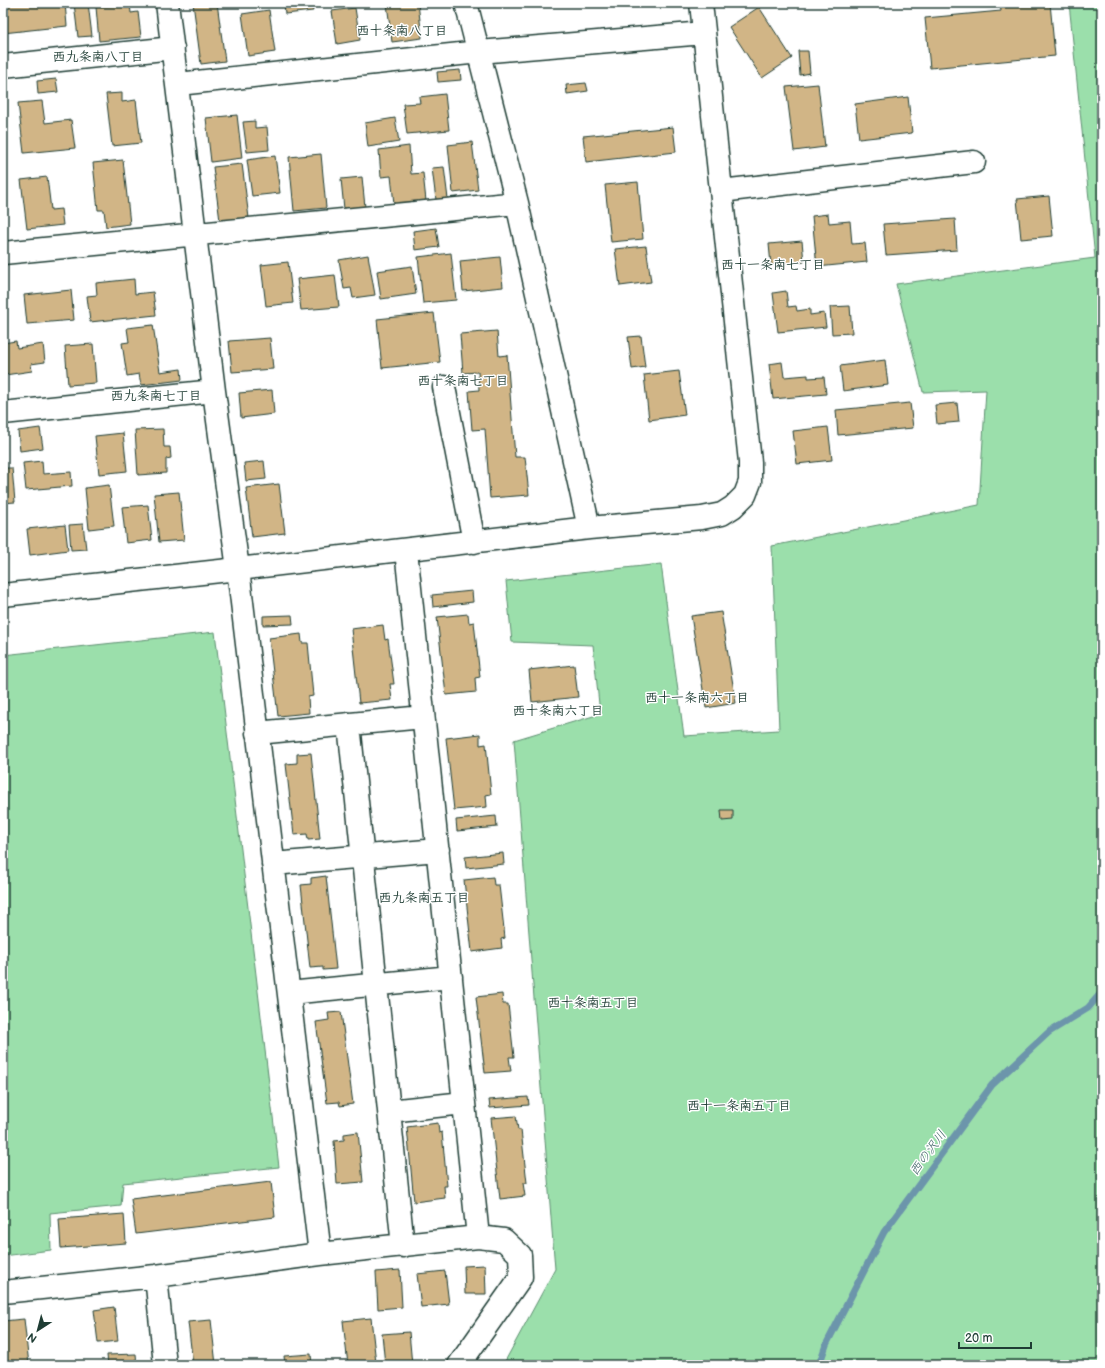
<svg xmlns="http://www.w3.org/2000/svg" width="1105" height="1368" font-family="'Balsamiq Sans','Klee One',sans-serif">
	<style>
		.green { fill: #9bdfab; stroke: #5d8e70 }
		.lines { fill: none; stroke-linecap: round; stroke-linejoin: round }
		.stream { stroke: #6c95ab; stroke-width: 7 }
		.building { fill: #d1b586; stroke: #1f3d34 }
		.minor-casing { stroke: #1f3d34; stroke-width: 25 }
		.minor { stroke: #fff; stroke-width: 22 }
		.labels { text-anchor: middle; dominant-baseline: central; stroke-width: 3; stroke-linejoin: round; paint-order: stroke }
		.neighbourhood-label { font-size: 13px; font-weight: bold; fill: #1f3d34; stroke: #fff }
		.water-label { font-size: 13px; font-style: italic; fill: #3f6266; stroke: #fff }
	</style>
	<rect width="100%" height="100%" fill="#fff"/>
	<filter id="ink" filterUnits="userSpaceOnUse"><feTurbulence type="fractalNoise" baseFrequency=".025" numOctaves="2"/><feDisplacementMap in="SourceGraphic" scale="8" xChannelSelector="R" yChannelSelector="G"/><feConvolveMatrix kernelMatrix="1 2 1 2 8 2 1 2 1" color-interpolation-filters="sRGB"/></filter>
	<g filter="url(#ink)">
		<path class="green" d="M1069,3h33v1362h-599l52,-96 -41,-529 86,-26 -7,-69 -81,-3 -6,-61 155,-17 23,172 95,-6 -7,-184 207,-41 7,-115 -63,2 -27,-108 199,-26z
			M215,632l64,535 -156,16 -2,23 -71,7 1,37 -48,6v-601z"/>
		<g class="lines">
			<path class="stream" d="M819,1365l7,-20 58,-113 108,-147 57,-53 39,-24 14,-16"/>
		</g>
		<path class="building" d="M3,3h62l2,23 -64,7z
			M74,3h14l4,33 -14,1z
			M193,3h24l8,58 -24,3z
			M284,3h28l1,8 -28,3z
			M393,3h25l4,35 -30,4 -5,-38z
			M1000,3h50l5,53 -125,12 -5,-50 76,-7z
			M130,4l1,9 7,-1 3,25 -42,4 -3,-34z
			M759,7l33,51 -30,20 -33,-51z
			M355,8l5,32 -23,4 -5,-33z
			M269,10l6,42 -27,4 -6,-42z
			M798,51h10l2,22 -10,2z
			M460,70l1,10 -23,2 -1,-10z
			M56,79l2,13 -20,2 -1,-13z
			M586,83l2,8 -21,3 -1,-9z
			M818,84l7,63 -31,4 -8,-64z
			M122,93v9l14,-2 5,43 -29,3 -6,-52z
			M445,94l4,36 -42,4 -4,-30 17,-1 -1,-6z
			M908,97l4,36 -53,6 -4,-35z
			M42,101l3,22 26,-3 4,28 -51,5 -6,-50z
			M237,115l5,43 -31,4 -5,-44z
			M395,118l4,24 -31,5 -3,-24z
			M255,121v7l12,-1 2,23 -22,2 -4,-30z
			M673,127l3,25 -90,10 -3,-26z
			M472,142l6,48 -25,3 -5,-48z
			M409,146l2,28 12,-1 3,28 -32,3 -3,-28 -10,1 -2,-27z
			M321,154l5,54 -32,3 -5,-54z
			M275,156l5,37 -28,3 -5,-36z
			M123,160l7,64 -24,3 -2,-17h-6l-5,-47z
			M242,164l7,54 -29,3 -7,-54z
			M444,167l4,32 -12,1 -4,-32z
			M47,177l4,33 10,-1 2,16 -36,4 -6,-49z
			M362,177l3,30 -21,2 -3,-30z
			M638,182l5,57 -32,3 -6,-57z
			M1049,196l4,40 -32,3 -4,-40z
			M828,214l1,9 21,-2 2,23 13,-1 2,19 -50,5 -5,-51z
			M955,219l2,31 -71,5 -3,-31z
			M436,228l3,19 -24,3 -2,-19z
			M802,241l2,21 -33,3 -2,-21z
			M646,246l5,36 -31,4 -5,-37z
			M451,253l5,47 -33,3 -5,-46z
			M368,255l7,40 -22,3 -2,-10 -7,1 -5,-29z
			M500,257l3,30 -40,4 -3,-30z
			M288,262l5,41 -27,3 -5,-41z
			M412,266l4,28 -35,5 -4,-28z
			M335,275l4,32 -38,3 -4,-31z
			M134,279l1,15 18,-2 3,23 -66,7 -3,-26 10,-1 -1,-12z
			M71,290l3,30 -47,4 -3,-29z
			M786,291l2,16 8,-1 1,5 13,-2v6l14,-2 2,14 -48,5 -5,-39z
			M850,306l2,27 -20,1 -2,-27z
			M434,313l6,49 -58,6 -5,-49z
			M153,325l7,47 21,-3 1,11 -41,5 -2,-11 -12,2 -5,-33 7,-1 -2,-14z
			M497,331l2,25 8,-1 8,102h10l4,38 -39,3 -5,-69 -13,1 -3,-39 10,-1 -1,-18 -15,1 -3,-39z
			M641,336l4,31 -13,2 -4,-32z
			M270,338l3,31 -41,3 -3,-31z
			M16,341l1,7 26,-4 2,18 -14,2 1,7 -27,4 -2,-11v-21z
			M93,344l3,39 -28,2 -3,-39z
			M885,360l3,25 -45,6 -3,-25z
			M782,362l2,15 24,-2v3l16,-1 2,17 -53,5 -4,-35z
			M679,371l6,44 -36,5 -5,-45z
			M272,390l2,24 -33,4 -2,-25z
			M910,403l3,25 -75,7 -2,-25z
			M957,403l2,19 -22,2 -2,-19z
			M828,427l4,33 -35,4 -4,-33z
			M40,428l3,20 -23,3 -2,-20z
			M163,429l1,18h6l1,11 -5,1v14l-28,2 -3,-45z
			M123,433l4,38 -28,3 -4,-38z
			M42,461l1,13 28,-2 1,14 -46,4 -3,-27z
			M264,461l2,18 -20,2 -2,-18z
			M3,468h9l3,34 -12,1z
			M279,484l6,49 -33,4 -6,-49z
			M109,485l5,41 -25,3 -4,-41z
			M179,492l5,48 -25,2 -5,-48z
			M148,505l4,35 -26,3 -4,-36z
			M83,524l3,25 -15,1 -2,-25z
			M65,525l3,25 -38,5 -3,-26z
			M472,591l1,11 -40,5 -1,-12z
			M721,612l15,91 -30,5 -15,-92z
			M468,614l1,9 5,-1 6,55 -5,1 1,14 -30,3 -9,-78z
			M292,615l1,9 -30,1v-9z
			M383,625l2,15 3,-1 6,45h-4l2,16 -33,3 -8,-74z
			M301,634l1,9h6l5,53 -5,1 1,16 -31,3 -9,-78z
			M574,665l4,32 -46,5 -3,-32z
			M480,734v11l6,-1 5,50 -5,1 1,12 -33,3 -8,-72z
			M311,753l9,86 -12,1 -1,-6 -13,1 -8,-71 11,-1v-9z
			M721,810h12v10l-11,1z
			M496,816l1,11 -40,4 -1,-11z
			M503,853l1,11 -38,4 -1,-11z
			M326,876l10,93 -13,1v-3l-13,1 -9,-83 10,-1v-6z
			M493,877l1,8h5l6,53 -4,1 1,9 -30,4 -8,-72z
			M502,994l1,10h5l6,53h-5l2,14 -26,2 -9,-76z
			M341,1012l12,92 -13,2 -1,-4 -12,1 -11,-81 13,-2 -1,-7z
			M528,1097l1,8 -39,3 -1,-8z
			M516,1116l2,14h3l6,53h-4l2,13 -25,3 -9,-81z
			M438,1123l1,10 3,-1 5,54h-3l1,12 -31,4 -7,-75z
			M358,1132l5,50 -26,2 -3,-43 10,-1v-6z
			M271,1182l4,35 -139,17 -5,-35z
			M124,1214l2,29 -65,5 -2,-29z
			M485,1265l1,29h-21l-1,-28z
			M400,1270l2,37 -24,2 -2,-37z
			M445,1271l4,33 -28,3 -4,-33z
			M114,1307l4,34 -20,2 -4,-33z
			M371,1318l5,45 -28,2 -5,-44z
			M24,1319l5,46h-26v-44z
			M211,1320l5,45h-23l-5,-43z
			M409,1332l3,33h-27l-3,-31z
			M136,1354l1,11h-29l-1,-10z
			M311,1354l1,11h-27l-1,-9z"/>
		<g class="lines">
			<g class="minor-casing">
				<path id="minor" d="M466,3l51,200 72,325
					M3,66l170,-18
					M178,84l301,-32 225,-19
					M721,191l253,-29
					M3,253l514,-50
					M444,387l30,155
					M3,413l211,-22
					M406,550l72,687
					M3,595l235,-26 351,-41 113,-10 20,-4 11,-7 12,-12 5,-13v-20l-49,-459
					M349,724l54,522
					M257,733l166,-16
					M273,864l165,-14
					M289,993l162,-16
					M389,1111l75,-8
					M320,1254l158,-17 26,3 16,15 1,22 -62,88
					M156,1276l9,89
					M3,1292l153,-16 164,-22 -82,-685 -24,-178 -47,-388"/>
			</g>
			<use href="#minor" class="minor"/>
		</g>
	</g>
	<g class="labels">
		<g class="neighbourhood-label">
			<text x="402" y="31">西十条南八丁目</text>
			<text x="98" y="57">西九条南八丁目</text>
			<text x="773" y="265">西十一条南七丁目</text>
			<text x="463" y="381">西十条南七丁目</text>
			<text x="156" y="396">西九条南七丁目</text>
			<text x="697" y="698">西十一条南六丁目</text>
			<text x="558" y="711">西十条南六丁目</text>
			<text x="424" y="898">西九条南五丁目</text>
			<text x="593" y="1003">西十条南五丁目</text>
			<text x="739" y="1106">西十一条南五丁目</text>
		</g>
		<g class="water-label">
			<text transform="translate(928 1153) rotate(-54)">西の沢川</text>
		</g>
	</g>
	<rect width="1105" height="1368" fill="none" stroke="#fff" stroke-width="16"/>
	<rect x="8" y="8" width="1089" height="1352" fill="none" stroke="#1f3d34" stroke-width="1.5" filter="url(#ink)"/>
	<g transform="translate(38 1330) rotate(216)" stroke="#ffffff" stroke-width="3" paint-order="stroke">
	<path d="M0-3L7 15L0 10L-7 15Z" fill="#1f3d34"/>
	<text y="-6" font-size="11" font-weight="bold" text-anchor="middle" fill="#1f3d34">N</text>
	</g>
	<path d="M959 1342v6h72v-6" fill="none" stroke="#1f3d34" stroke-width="2"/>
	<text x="965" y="1342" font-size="12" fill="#1f3d34" stroke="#ffffff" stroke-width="3" paint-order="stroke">20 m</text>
</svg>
